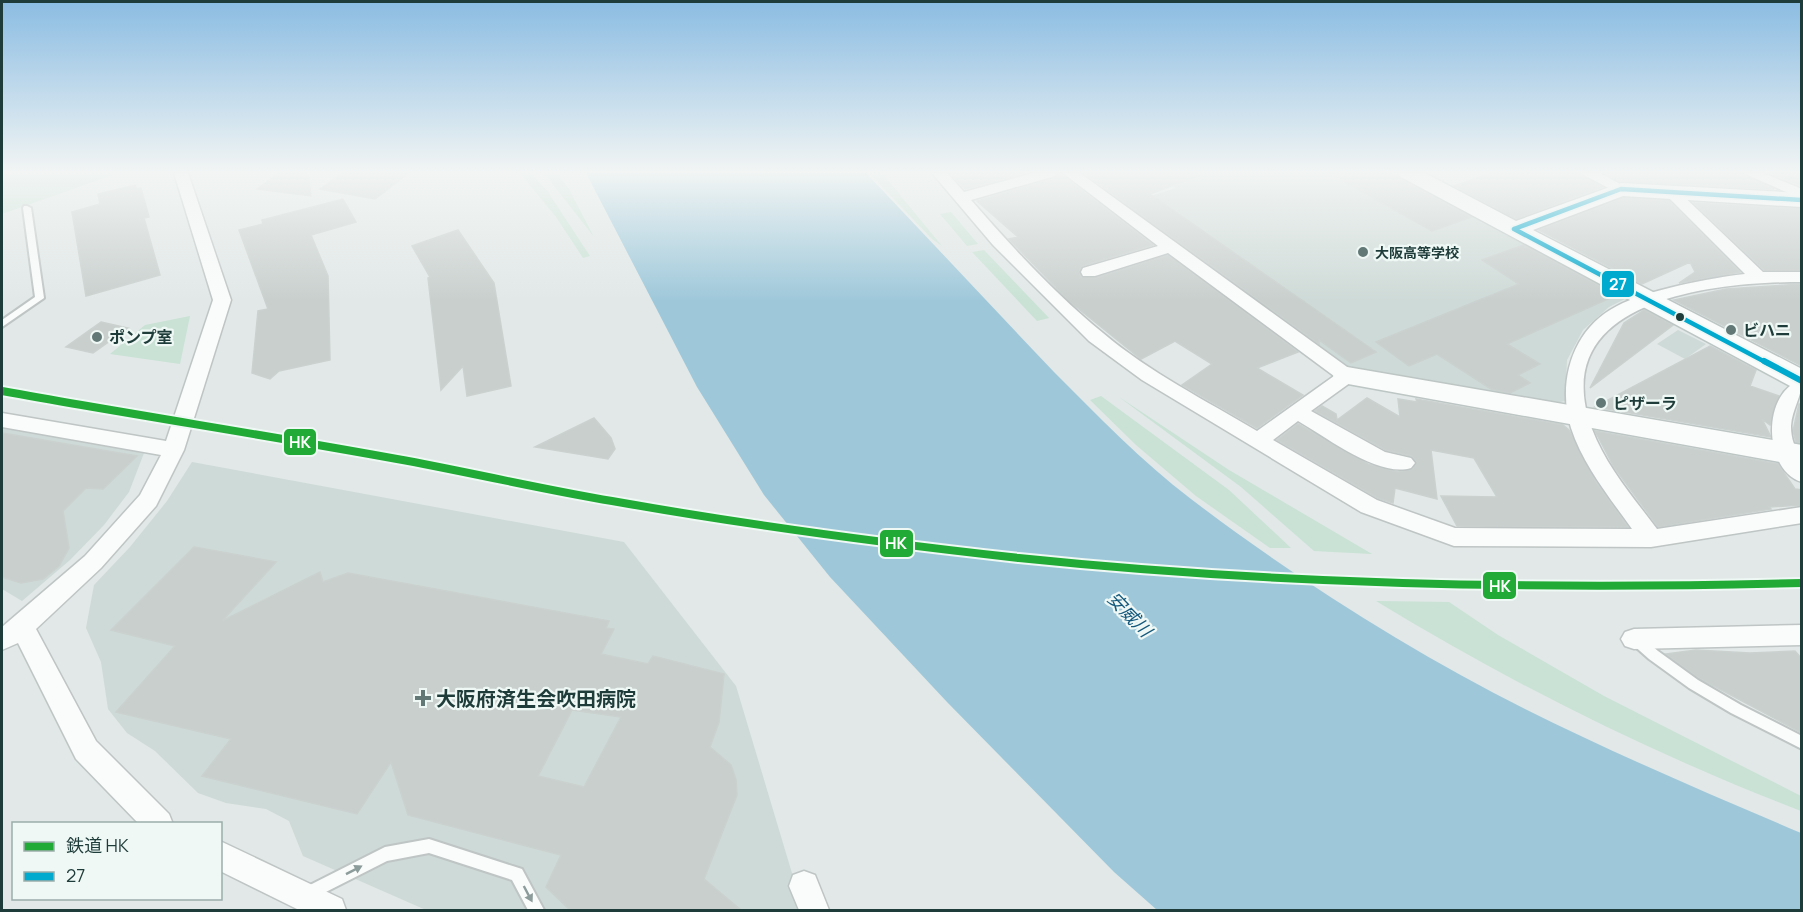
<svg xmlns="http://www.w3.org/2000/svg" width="1803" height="912" font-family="Manrope,'Noto Sans JP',sans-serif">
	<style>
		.built { fill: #cedad7 }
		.green { fill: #c9e2d5 }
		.water { fill: #9ec8da }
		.building { fill: #c8cfcd; stroke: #cad1cf; stroke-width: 1.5; fill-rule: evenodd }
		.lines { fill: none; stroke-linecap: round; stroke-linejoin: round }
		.lane-casing { stroke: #bec5c4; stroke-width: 4 }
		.street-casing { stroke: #bec5c4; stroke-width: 3 }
		.secondary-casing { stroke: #bdc6c4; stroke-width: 3 }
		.lane { fill: #fafcfb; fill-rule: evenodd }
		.street { fill: #fafcfb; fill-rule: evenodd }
		.secondary { fill: #fafcfb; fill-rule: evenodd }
		.bus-1-far1-casing { stroke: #eff8f5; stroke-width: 8 }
		.bus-1-casing { stroke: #eff8f5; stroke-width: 10 }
		.bus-1-far1 { stroke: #00a9ce; stroke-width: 4.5 }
		.bus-1 { stroke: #00a9ce; stroke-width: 6 }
		.rail-1-casing { stroke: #eff8f5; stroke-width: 12 }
		.rail-1 { stroke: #21ab36; stroke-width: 8 }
		.oneway { fill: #8c9c9a }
		.poi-dot { fill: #627876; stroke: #eff8f5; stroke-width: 2 }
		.bus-dot { fill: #1e3c39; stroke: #eff8f5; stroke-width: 2 }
		.labels { text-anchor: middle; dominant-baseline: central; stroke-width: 4.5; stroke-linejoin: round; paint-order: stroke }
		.far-poi-label { font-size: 14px; font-weight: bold; fill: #1e3c39; stroke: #eff8f5; text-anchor: start }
		.poi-label { font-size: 16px; font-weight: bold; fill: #1e3c39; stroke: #eff8f5; text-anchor: start }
		.water-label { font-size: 18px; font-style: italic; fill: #14597c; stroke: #eff8f5 }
		.near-poi-label { font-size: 20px; font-weight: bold; fill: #1e3c39; stroke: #eff8f5; text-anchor: start }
		.line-badge { stroke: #eff8f5; stroke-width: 2 }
		.badge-label { font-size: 16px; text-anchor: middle; font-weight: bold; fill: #fff }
	</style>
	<rect width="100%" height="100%" fill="#e1e8e7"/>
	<path class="built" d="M1154,173h239l232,126 -16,8 -26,23 -16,30 -2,41 -13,3 -206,-38 -224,-161 54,-17z
		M1678,330l28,14 -21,15 -28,-15z
		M2,427l142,26 -15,39 -25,33 -34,35 -48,41 -20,-12z
		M192,462l432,80 112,144 67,224h-377l-123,-54 -14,-35 -23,-12 -40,-6 -28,-10 -43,-42 -28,-18 -19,-24 -7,-47 -15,-34 8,-43 36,-38 37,-46z"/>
	<path class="green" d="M2,173h116l-116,41z
		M520,173h11l17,19 42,64 -7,2 -27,-41z
		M544,173h12l13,16 25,48z
		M869,173h13l60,73 -10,-7z
		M951,212l27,32 -11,2 -27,-32z
		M984,250l65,68 -12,3 -65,-69z
		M190,316l-10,48 -70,-10 35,-29z
		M1101,396l128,94 62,58h-21l-74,-52 -60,-51 -46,-45z
		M1119,397l110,73 143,84 -58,-3 -73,-64z
		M1376,601l73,1 49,33 106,61 197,100v15c-148,-57 -289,-127 -425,-210z"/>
	<path class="water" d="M586,173h280c63,66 125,133 188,199 44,44 87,89 137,127 121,92 254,174 392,238 72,34 145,65 218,96v77h-644l-43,-38 -167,-170 -117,-125 -66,-82 -67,-108z"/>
	<path class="building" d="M279,173h29l3,23 -54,-7z
		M343,173h66l-34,26 -55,-10z
		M950,173h74l-59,16z
		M1059,173l94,72 -71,21 -3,5 2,6 15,1 72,-23 130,97 -41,16 46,27 -46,33 -75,-43 30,-21 -37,-23 -34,18 -72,-58 -60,-62 9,-2 -41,-36 79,-23z
		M1084,173h112v4l-46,17 226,158 -25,11 -32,-23v4z
		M1329,173h60l82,44 -39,14z
		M1492,173h86l24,14 -86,32 -62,-33z
		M1605,173h136l33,16 -155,-8z
		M1770,173h32v13z
		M135,185l2,4 4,-1 8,29 -5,1 16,57 -74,21 -14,-84 28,-8 -2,-10z
		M1623,198l46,3 71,71 -61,11 16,-11 -5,-10 -48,22 -103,-54z
		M343,199l13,23 -45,13 17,41 2,84 -51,11 -9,8 -18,-6 6,-62 10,-2 -29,-79 24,-6 -1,-4z
		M1694,203l108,6v61h-38z
		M458,230l36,53 17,103 -44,10 -4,-30 -22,24 -13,-112 2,-1 -18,-31z
		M1523,245l94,50 -110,49 33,20 -22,11 12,8 -20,10 -19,-4 -54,-35 -28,12 -33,-24 143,-58 -37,-24z
		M1802,284v82l-128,-66 52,-11z
		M1644,310l29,15 -83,63 34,-65z
		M101,322l27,6 -35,25 -27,-6z
		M1710,346l46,24 -6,16 29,10 -9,29 -8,-6 9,18 -176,-30z
		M1367,398l33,19 -2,-18 19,3 -1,-3 147,26 6,5 27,52 32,45 -171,-1 -16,-30 56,1 -23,-39 -43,-8 6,49 -42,-11 -2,15 -15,-5 -101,-58 21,-16 70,40 30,8 15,-3 4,-6 -5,-7 -26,-6 -71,-39 7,-5 14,8 1,6z
		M1799,404h3v39l-6,-1 -3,-11z
		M594,418l17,20 4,11 -7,10 -73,-12z
		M1595,431l183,33 17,25 7,1v15l-33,2 2,2 -113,18 -44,-60z
		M2,433l135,23 -34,33 -17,-1 -23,23 6,37 -10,18 -16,13 -22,4 -19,-6z
		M194,547l82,15 -54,59 98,-49 3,10 25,-9 261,48 -3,7 8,1 -13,25 47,10 5,-8 71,18 -5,48 -9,25 21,18 5,15 1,15 -33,84 37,31h-171l-24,-23 15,-32 -153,-40 -17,-53 -34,52 -155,-38 29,-37 -115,-27 59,-66 -64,-16zM572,710l49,7 -37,70 -46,-11z
		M1696,650l54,3 45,-2 7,8v74l-103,-55 -33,-24z"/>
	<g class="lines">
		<g class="lane-casing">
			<path id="lane" d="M24,206h3l4,2 13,90 -42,29v-7l33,-23 -12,-89z
				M1635,634l4,1 19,16 40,29 43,25 61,31v13l-71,-36 -42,-25 -40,-29 -18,-16 -2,-4 2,-4z
				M429,839l93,30 22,41h-16l-16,-30 -83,-27 -42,8 -75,38 -5,3 -5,-3 -3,-5 3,-5 83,-42z"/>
		</g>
		<g class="street-casing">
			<path id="street" d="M174,173h14l43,127 -47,150 -28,56 -55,62 -65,61 60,112 73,73 4,10h-34l-63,-65 -58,-116 -16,7v-23l83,-71 55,-61 21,-40 -159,-28v-14l164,28 47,-141z
				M932,173h15l17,19 69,-19h24l-2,3 -84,24c40,46 84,94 132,133 46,39 102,67 154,98l77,-55 -166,-123 -73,23h-12l-2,-4 2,-4 75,-22 -95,-73h17l274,199 3,4 -3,4 -43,31 74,41 26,6 4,5 -4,5c-32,10 -85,-31 -113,-47l-25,19 104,60 78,28 177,1c-22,-31 -49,-64 -61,-101 -14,-46 1,-99 46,-122 30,-16 93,-28 128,-32l-82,-82 8,-5 5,2 87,83h39v10c-88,0 -258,17 -210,147 14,37 41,68 65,100l145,-22v16l-151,24 -197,-1 -93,-34 -219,-132 -53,-39 -96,-96z
				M1580,173h20l29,16 -8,5 -5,-2z
				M1743,173h20l39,16v10z
				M1802,380c0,17 -10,29 -11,46 0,14 4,21 10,32 2,6 1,17 1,24 -39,-11 -41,-91 0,-102z
				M1802,625v20l-168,4 -9,-3 -4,-7 4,-7 9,-3z
				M220,841l122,58 4,11h-47l-79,-39z
				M804,871l11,4 14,35h-30l-10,-24 4,-11z"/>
		</g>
		<g class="secondary-casing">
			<path id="secondary" d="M1398,173h27l91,48 105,-38 181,10v14l-179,-11 -90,34 269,139v21l-10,-3 -391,-210z
				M1347,367l455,78v21l-465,-84 -4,-6 4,-6z"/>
		</g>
		<use href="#lane" class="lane"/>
		<use href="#street" class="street"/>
		<use href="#secondary" class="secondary"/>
		<g class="bus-1-far1-casing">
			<path id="bus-1-far1" d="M1514,229l253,134
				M1514,229l107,-40 181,11"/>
		</g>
		<g class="bus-1-casing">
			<path id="bus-1" d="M1764,361l38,20"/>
		</g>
		<use href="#bus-1-far1" class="bus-1-far1"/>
		<use href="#bus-1" class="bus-1"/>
		<g class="rail-1-casing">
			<path id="rail-1" d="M2,391c132,24 264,44 395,68 72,13 143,30 215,42 135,24 271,42 407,57 260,27 521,32 783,25"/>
		</g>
		<use href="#rail-1" class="rail-1"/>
	</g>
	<defs><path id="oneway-solid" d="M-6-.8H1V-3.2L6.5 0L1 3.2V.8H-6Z" transform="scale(1.5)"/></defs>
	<g class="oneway">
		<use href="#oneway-solid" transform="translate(354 870) rotate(-27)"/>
		<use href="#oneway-solid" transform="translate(528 894) rotate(62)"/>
	</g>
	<linearGradient id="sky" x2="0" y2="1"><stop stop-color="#8abce2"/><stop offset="0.57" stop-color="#f2f5f4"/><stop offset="1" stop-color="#f2f5f4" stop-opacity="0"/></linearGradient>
	<rect width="1803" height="301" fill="url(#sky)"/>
	<g class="poi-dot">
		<circle cx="1363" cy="252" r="6"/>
		<circle cx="1731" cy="330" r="6"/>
		<circle cx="97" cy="337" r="6"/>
		<circle cx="1601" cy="403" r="6"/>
		<path d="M420 689h6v6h6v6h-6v6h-6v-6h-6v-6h6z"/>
	</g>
	<circle class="bus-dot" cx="1680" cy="317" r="5"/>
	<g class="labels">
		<g class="far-poi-label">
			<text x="1375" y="252">大阪高等学校</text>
		</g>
		<g class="poi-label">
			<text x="1743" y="330">ビハニ</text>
			<text x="109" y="337">ポンプ室</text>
			<text x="1613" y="403">ピザーラ</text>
		</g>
		<g class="water-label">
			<text transform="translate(1130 614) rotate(46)">安威川</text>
		</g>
		<g class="near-poi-label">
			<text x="436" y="698">大阪府済生会吹田病院</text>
		</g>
	</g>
	<g class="line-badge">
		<rect x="1601" y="270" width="34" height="28" rx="6" fill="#00a9ce"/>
		<rect x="283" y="428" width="34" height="28" rx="6" fill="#21ab36"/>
		<rect x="879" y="529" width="35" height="29" rx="6" fill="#21ab36"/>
		<rect x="1482" y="571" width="35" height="29" rx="6" fill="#21ab36"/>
	</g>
	<g class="badge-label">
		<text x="1618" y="290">27</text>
		<text x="300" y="448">HK</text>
		<text x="896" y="549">HK</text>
		<text x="1500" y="592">HK</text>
	</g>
	<rect width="1803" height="912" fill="none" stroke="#1e3c39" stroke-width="6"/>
	<rect x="12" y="822" width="210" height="78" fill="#eff8f5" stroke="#9badaa" stroke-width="1.5"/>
	<rect x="24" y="842" width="30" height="9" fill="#21ab36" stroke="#9badaa" stroke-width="1.5"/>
	<text x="66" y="852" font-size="18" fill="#1e3c39">鉄道 HK</text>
	<rect x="24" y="872" width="30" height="9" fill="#00a9ce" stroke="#9badaa" stroke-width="1.5"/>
	<text x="66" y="882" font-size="18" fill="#1e3c39">27</text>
</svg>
